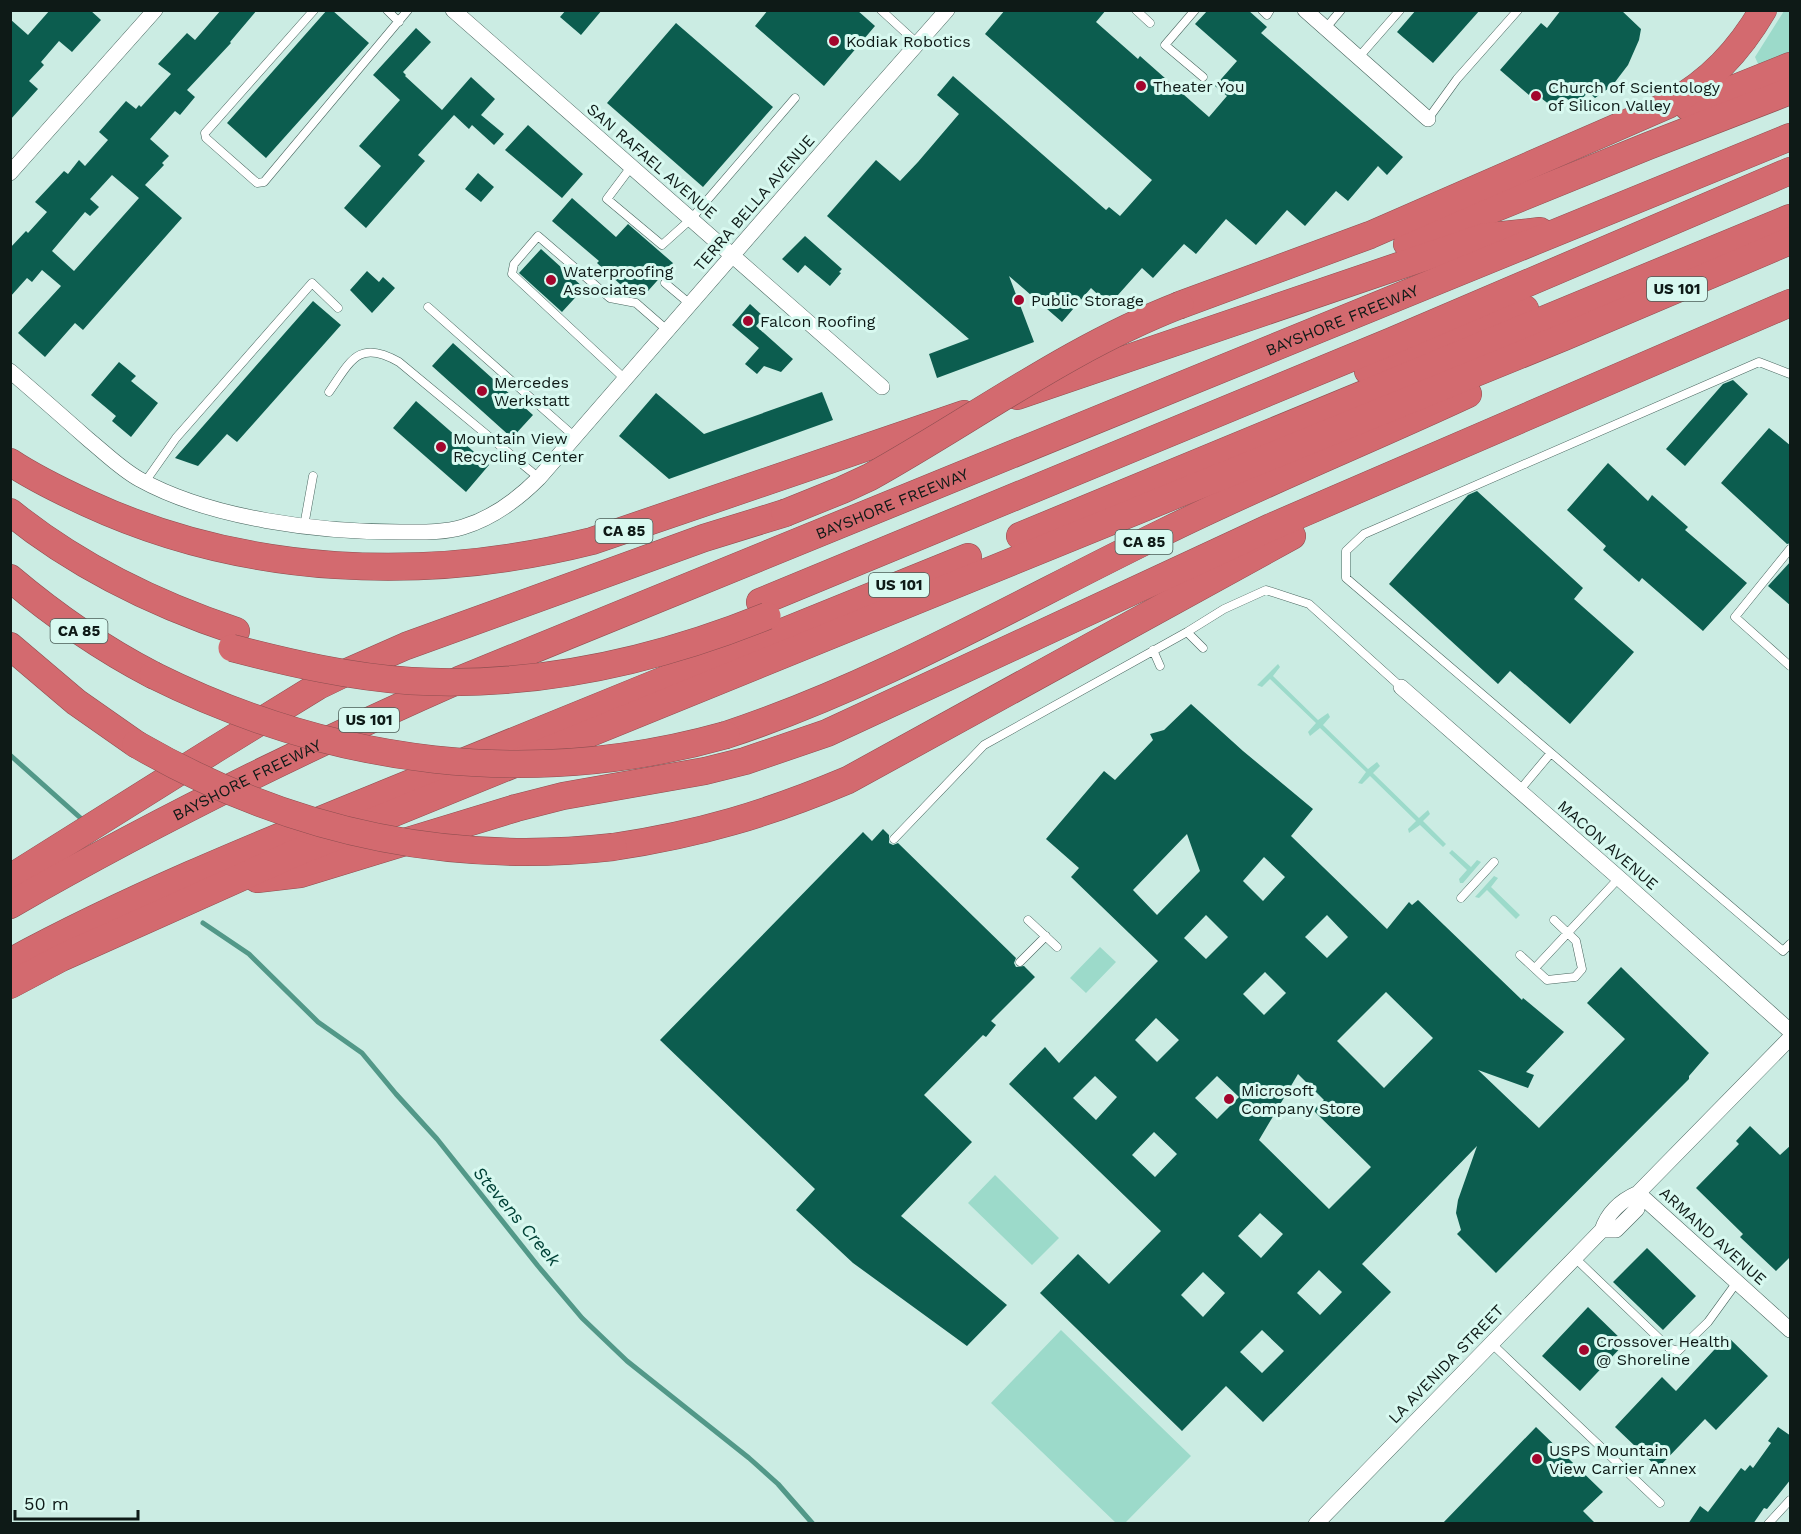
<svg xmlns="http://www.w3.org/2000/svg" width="1801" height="1534" font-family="'Work Sans',sans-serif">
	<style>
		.green { fill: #9cdaca }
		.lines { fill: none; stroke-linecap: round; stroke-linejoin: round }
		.stream { stroke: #529888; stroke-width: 5 }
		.building { fill: #0c5d4f; fill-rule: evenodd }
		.service-casing { stroke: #48655e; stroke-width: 9 }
		.minor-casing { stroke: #48655e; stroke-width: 16 }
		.motorway-casing { stroke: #8e4e50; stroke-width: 28 }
		.service { stroke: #fff; stroke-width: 8 }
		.minor { stroke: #fff; stroke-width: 15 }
		.motorway { stroke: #d36a6f; stroke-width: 27 }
		.motorway-bridge-casing { stroke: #8e4e50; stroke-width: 28; stroke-linecap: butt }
		.motorway-bridge { stroke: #d36a6f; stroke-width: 27 }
		.poi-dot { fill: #a3062d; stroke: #d8f9f0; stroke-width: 2 }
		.labels { text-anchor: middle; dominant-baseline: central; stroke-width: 6; stroke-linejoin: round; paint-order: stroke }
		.shield { fill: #d8f9f0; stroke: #4b5d58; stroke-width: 1.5 }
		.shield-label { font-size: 15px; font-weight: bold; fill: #0e1a17 }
		.poi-label { font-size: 16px; fill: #0e1a17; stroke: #d8f9f0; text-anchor: start }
		.street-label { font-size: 16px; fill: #0e1a17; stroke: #d8f9f0 }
		.water-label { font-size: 18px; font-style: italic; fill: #004237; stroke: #d8f9f0 }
	</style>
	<rect width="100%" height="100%" fill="#cbece3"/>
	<path class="green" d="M1784,11h6v44l-31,11 -4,-9z
		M1278,664l2,3 -7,9 45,44 10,-7 2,4 -7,8 45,44 9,-7 3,4 -7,7 46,45 9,-8 2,4 -7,7 23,23 -3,3 -23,-22 -11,8 -1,-4 8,-8 -46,-45 -8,8 -4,-1 8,-11 -46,-44 -10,8 -2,-4 8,-9 -46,-44 -8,8 -5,-2z
		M1452,850l19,17 6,-7 4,2 -18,21h-3l-1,-4 8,-9 -18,-17z
		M1494,876l4,2 -7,9 29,28 -4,4 -29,-29 -8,8 -4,-1z
		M1100,947l16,15 -30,31 -16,-15z
		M995,1175l64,63 -27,27 -64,-62z
		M1061,1330l130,126 -66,67h-9l-125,-120z"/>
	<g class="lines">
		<path class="stream" d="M10,755l75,67
			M203,923l46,31 69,68 44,31 34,41 41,45 101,127 44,52 45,43 122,97 29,26 35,40"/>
	</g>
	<path class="building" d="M50,10h40l11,10 -29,32 -13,-11 -18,21 3,3 -15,16 9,8 -28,31v-101l18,16z
		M221,10h36l-27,32 1,1 -44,47 8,7 -15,18 -5,-4 -25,28 19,17 -7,7 2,2 -19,20 37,33 -99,112 -8,-7 -30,34 -27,-24 43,-47 -19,-16 -10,12 -5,-4 -17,19v-49l16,-17 2,2 19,-21 -12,-10 29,-31 4,3 11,-14 6,6 23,-26 -9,-8 27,-31 10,8 3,-4 2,2 30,-33 -13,-10 29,-31 8,7zM112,175l27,23 -65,73 -22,-20 33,-39 5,4 9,-9 -9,-8z
		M327,10h5l37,33 -103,115 -39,-35z
		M566,10h36l-21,25 -21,-18z
		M768,10h89l18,16 -51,60 -69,-60z
		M1005,10h101l-10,12 42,37 2,-3 69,61 18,-21 -12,-10 22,-25 -42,-37 13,-14h40l19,17 -6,6 142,124 -16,18 -9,-9 -30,35 -12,-10 -31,35 -18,-16 -31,35 -30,-26 -30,35 -12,-10 -31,34 -11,-10 -33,37 -18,-17 -29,34 -53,-46 25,66 -97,36 -8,-24 40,-15 -142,-123 49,-56 24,21 18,-19 41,-48 -22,-19 16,-19 153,134 3,-3 11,9 32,-36 -167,-146z
		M1416,10h64l-47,53 -36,-31z
		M1561,10h60l20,19 -2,11 -11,25 -16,21 -17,12 -7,-6 -12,14 -10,-8 -6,6 -10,1 -18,-14 -3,4 -29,-25 41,-47 6,5z
		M676,23l97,84 -70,80 -96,-84z
		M416,28l15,14 -28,30 3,3 -1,1 37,34 29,-33 24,22 -14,16 23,19 -10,11 -22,-20 -3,4 -15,-14 -36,40 7,6 -59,67 -22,-20 37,-42 -22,-20 41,-46 -27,-25z
		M528,125l55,49 -21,24 -57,-48z
		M478,173l16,14 -13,15 -16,-13z
		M572,198l44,39 12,-13 45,39 -25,28 -3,-2 -7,8 -5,-1 -36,-33 2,-2 -47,-40z
		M805,236l37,33 -3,3 2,1 -11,13 -25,-21 -7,8 -16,-14z
		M541,249l43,39 -22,24 -43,-39z
		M367,271l12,11 4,-5 12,11 -23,25 -22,-23z
		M313,301l28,24 -104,117 -10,-8 -29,32 -23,-8z
		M750,304l14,13 -8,9 37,33 -12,13 -17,-6 -7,8 -12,-10 14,-16 -27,-23z
		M453,343l80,72 -21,23 -80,-72z
		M119,362l17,14 -5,5 27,22 -27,34 -19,-16 4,-5 -25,-21z
		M1733,380l15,14 -63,72 -19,-17 57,-65z
		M822,392l11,28 -164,59 -50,-43 37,-43 48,41z
		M416,401l73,64 -23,27 -73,-64z
		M1769,428l22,18v97l-4,1 -66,-61z
		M1608,463l40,38 4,-6 36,32 -3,3 62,53 -44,48 -61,-53 -3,4 -36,-32 3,-4 -39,-36z
		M1477,491l106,97 -9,11 60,53 -64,72 -60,-53 -12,13 -109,-100 79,-89z
		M1791,561v45l-23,-20z
		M1191,704l52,47 70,58 -22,27 96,93 22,-27 3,3 6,-5 104,100 1,-2 41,34 -38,40 8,3 -6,13 -50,-18 61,58 86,-89 -38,-36 34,-36 88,86 -20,23v3l-193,194 -39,-39 4,-4 -5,-17 2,-13 19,-54 -115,118 29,28 -128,130 -37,-36 -44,45 -142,-138 38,-39 31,30 52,-53 -152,-147 36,-37 14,16 99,-102 -87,-84 8,-9 -33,-29 58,-68 11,9 38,-40 -3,-6 14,-4zM1187,834l13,37 -43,44 -24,-25zM1264,857l21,20 -22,24 -20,-20zM1206,915l22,22 -22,22 -22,-21zM1327,915l21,22 -21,21 -22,-21zM1265,972l21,21 -22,22 -21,-21zM1386,992l47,46 -49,50 -47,-47zM1156,1018l23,22 -22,22 -22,-22zM1298,1074l26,26 -11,10 58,57 -42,42 -70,-69zM1095,1076l22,21 -21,23 -23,-22zM1217,1076l22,21 -22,22 -22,-21zM1154,1132l23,22 -22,23 -23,-22zM1260,1213l23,21 -22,24 -23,-22zM1319,1270l23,22 -22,23 -23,-22zM1203,1272l22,21 -22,24 -22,-22zM1262,1330l22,21 -22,22 -22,-21z
		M883,829l6,6v8l4,2 5,-2 118,115 -2,5 2,4 8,-1 11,11 -44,44 5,4 -10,12 -3,-2 -59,60 48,47 -71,74 106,89 -40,41 -114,-83 -57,-53 19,-21 -155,-149 203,-208 9,9z
		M1750,1126l30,29 11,-10v111l-15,15 -36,-34 3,-3 -47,-46 43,-44 -3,-3z
		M1647,1248l49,48 -33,34 -50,-48z
		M1588,1307l37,36 -45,48 -38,-35z
		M1727,1336l41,40 -52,54 -11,-11 -47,49 -43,-41 47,-50 14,14z
		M1536,1427l67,65 -20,19 13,13h-154z
		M1778,1427l13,9v43l-24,30 -3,-1 -11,16h-65l12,-18 8,6 33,-44 4,3 5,-6 3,3 18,-25 -3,-2z"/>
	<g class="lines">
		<g class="service-casing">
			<path id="service" d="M314,10l-109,123 1,5 51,45 7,-1 144,-172
				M387,10l12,12
				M881,10l37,34
				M1136,10l14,13
				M1195,10l-30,35 38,32
				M1262,10l5,5 3,-5
				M1325,29l16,-19
				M1358,58l42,-48
				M1428,119l29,-40 61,-69
				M631,167l-24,32 55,46 29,-26 104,-121
				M665,283l25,21
				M428,307l147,130
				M1790,374l-31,-12 -395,172 -18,17v27l437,373 7,-7
				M625,379l-113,-105 2,-10 24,-28 72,62 26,5 31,27
				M329,392c22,-32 30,-53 70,-30l140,116
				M145,482l31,-44 136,-155 26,25
				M304,526l9,-50
				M1790,549l-55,68 55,49
				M1187,632l16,16
				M1153,650l7,16
				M1519,791l31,-37
				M894,839l90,-94 203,-113 37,-23 42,-19 43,14 92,83
				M1461,898l33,-36
				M1028,920l29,27
				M1520,955l27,25 28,-3 7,-8 -6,-28 -22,-21
				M1020,962l26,-26
				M1535,968l84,-90
				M1575,1258l94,90 9,3 30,-29 29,-40
				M1491,1343l169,160
				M1768,1524l22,-24"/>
		</g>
		<g class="minor-casing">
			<path id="minor" d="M453,10l429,377
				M1305,10l123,109
				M10,173l145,-163
				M10,371c27,23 53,46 79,69 16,13 32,29 50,39 72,40 180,53 261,53 21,0 43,1 63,-5 30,-9 54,-27 76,-49l298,-343 110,-125
				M1401,687l218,191 171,153
				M1638,1193l152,137
				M1602,1230h14l21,-21 1,-16
				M1316,1524l286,-294c6,-18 18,-29 36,-37l152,-155"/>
		</g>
		<g class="motorway-casing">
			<g id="motorway">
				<path d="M1688,107l102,-41"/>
				<path d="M1407,244l241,-98 142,-55"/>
				<path d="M1180,305l190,-70 298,-130c42,-23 71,-54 95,-95"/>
				<path d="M1368,371l157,-62"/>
				<path d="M1017,396l467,-159 56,-6"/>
				<path d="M10,462c24,16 51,29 77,41 158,73 338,80 505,38l372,-127"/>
				<path d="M10,512c67,54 145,92 226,119"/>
				<path d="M1020,536l770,-318"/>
				<path d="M10,578c45,38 91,70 143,97"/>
				<path d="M760,602l632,-261 398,-170"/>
				<path d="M10,646l66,56 60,42"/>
				<path d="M726,735c152,-50 292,-132 436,-202 101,-50 205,-92 306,-139"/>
				<path d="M613,847c87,-13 154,-33 235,-67l444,-244"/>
				<path d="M10,878l204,-128 104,-64 29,-14 59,-26 298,-108 81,-25"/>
				<path d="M257,879l43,-5 216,-66 47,-12 142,-25 40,-10 82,-28 444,-206 519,-224"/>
				<path id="s1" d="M10,905c146,-84 295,-157 449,-225l1331,-543"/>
				<path d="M10,962c129,-70 266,-124 401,-179 186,-76 371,-151 557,-226"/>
				<path d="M10,985l51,-27 232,-104 1271,-517 226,-96"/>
			</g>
		</g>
		<use href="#service" class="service"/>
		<use href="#minor" class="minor"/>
		<use href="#motorway" class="motorway"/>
		<g class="motorway-bridge-casing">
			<path id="motorway-bridge" d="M785,513l57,-23 28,-13c104,-58 199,-129 310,-172
				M232,648c58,15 118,29 179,33 122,7 242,-19 356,-65
				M153,675c181,90 377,115 573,60
				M136,744c147,85 307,122 477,103"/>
		</g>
		<use href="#motorway-bridge" class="motorway-bridge"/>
	</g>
	<g class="poi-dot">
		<circle cx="834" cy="41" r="6"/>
		<circle cx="1141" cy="86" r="6"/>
		<circle cx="1536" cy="96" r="6"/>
		<circle cx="551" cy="280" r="6"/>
		<circle cx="1019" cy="300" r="6"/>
		<circle cx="748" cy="321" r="6"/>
		<circle cx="482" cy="391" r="6"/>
		<circle cx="441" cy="447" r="6"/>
		<circle cx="1229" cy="1099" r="6"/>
		<circle cx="1584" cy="1350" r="6"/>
		<circle cx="1537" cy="1459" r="6"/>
	</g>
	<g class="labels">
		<g class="shield">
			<rect x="1647" y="277" width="60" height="24" rx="4.5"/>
			<rect x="595.5" y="519" width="57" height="24" rx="4.5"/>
			<rect x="1115.5" y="530" width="57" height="24" rx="4.5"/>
			<rect x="869" y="573" width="60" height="24" rx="4.5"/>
			<rect x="50.5" y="619" width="57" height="24" rx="4.5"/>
			<rect x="339" y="708" width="60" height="24" rx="4.5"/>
		</g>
		<g class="shield-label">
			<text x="1677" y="289">US 101</text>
			<text x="624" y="531">CA 85</text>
			<text x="1144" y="542">CA 85</text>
			<text x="899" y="585">US 101</text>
			<text x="79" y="631">CA 85</text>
			<text x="369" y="720">US 101</text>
		</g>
		<g class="poi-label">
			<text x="846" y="41">Kodiak Robotics</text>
			<text x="1153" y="86">Theater You</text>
			<text x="1548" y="87">Church of Scientology<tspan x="1548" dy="18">of Silicon Valley</tspan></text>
			<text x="563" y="271">Waterproofing<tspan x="563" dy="18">Associates</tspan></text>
			<text x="1031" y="300">Public Storage</text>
			<text x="760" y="321">Falcon Roofing</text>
			<text x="494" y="382">Mercedes<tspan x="494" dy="18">Werkstatt</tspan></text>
			<text x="453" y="438">Mountain View<tspan x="453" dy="18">Recycling Center</tspan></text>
			<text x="1241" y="1090">Microsoft<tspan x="1241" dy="18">Company Store</tspan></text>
			<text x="1596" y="1341">Crossover Health<tspan x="1596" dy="18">@ Shoreline</tspan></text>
			<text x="1549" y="1450">USPS Mountain<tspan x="1549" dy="18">View Carrier Annex</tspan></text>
		</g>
		<g class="street-label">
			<text transform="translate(652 161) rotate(41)">SAN RAFAEL AVENUE</text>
			<text transform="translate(754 203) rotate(-49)">TERRA BELLA AVENUE</text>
			<text stroke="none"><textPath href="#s1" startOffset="1456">BAYSHORE FREEWAY</textPath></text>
			<text stroke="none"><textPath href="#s1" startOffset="970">BAYSHORE FREEWAY</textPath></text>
			<text stroke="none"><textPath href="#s1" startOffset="268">BAYSHORE FREEWAY</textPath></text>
			<text transform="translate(1608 845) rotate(41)">MACON AVENUE</text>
			<text transform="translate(1713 1236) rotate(42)">ARMAND AVENUE</text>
			<text transform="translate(1446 1364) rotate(-46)">LA AVENIDA STREET</text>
		</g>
		<g class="water-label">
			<text transform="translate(517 1216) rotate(50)">Stevens Creek</text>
		</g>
	</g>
	<rect width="1801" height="1534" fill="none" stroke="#0e1a17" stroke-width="24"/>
	<path d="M15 1510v9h123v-9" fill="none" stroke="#0e1a17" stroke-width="3"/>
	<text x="24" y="1510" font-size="18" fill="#0e1a17" stroke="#d8f9f0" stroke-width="4.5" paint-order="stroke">50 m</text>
</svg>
